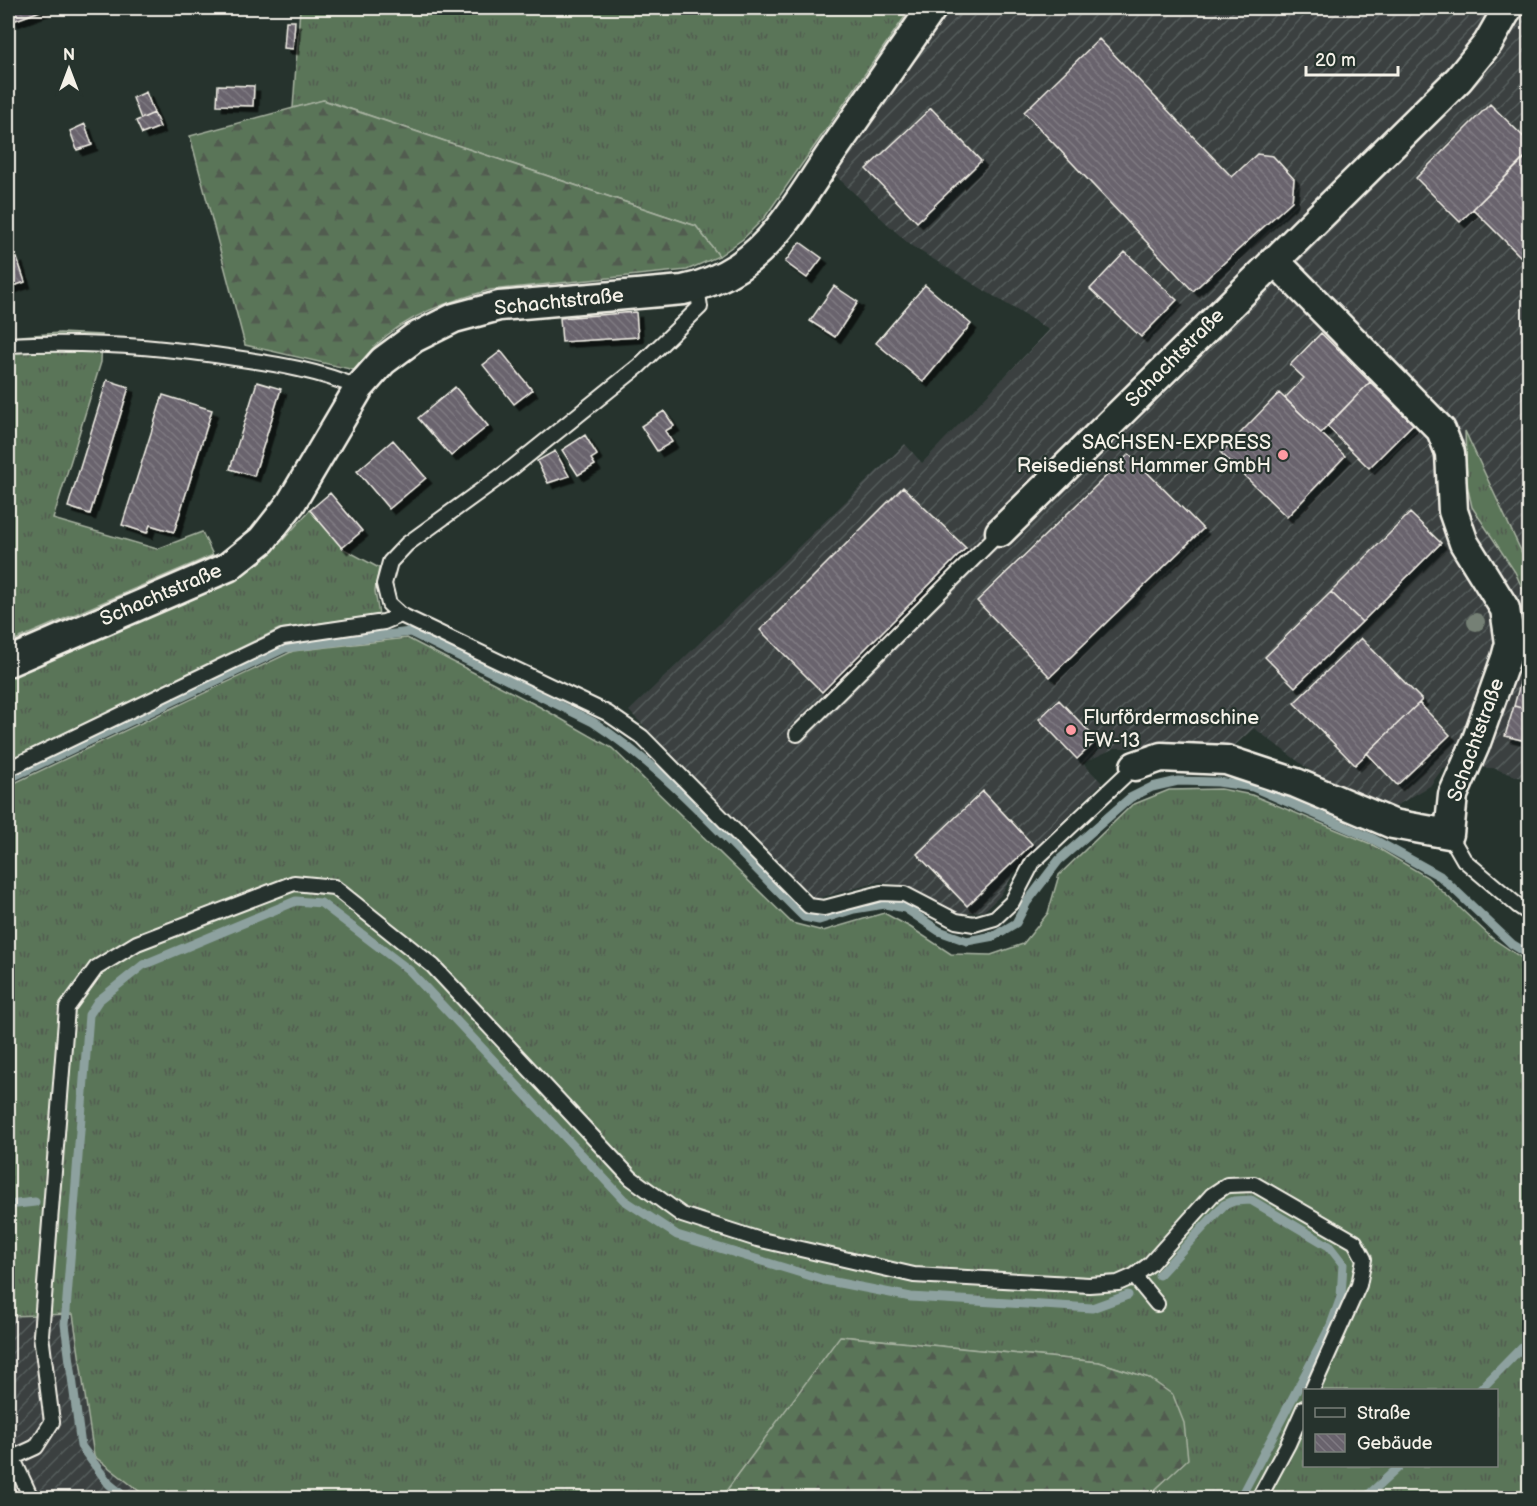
<svg xmlns="http://www.w3.org/2000/svg" width="1537" height="1506" font-family="'Balsamiq Sans',sans-serif">
	<style>
		.industrial { fill: url(#industrial-furrows) }
		.grass { fill: url(#grass-tufts); stroke: #a7b2a0; stroke-width: 1.5; fill-rule: evenodd }
		.forest { fill: url(#forest-firs); stroke: #a7b2a0; stroke-width: 1.5 }
		.lines { fill: none; stroke-linecap: round; stroke-linejoin: round }
		.stream { stroke: #8da19f; stroke-width: 9 }
		.building { fill: url(#building-back-hatch); stroke: #f4f1e8; stroke-width: 1.5; filter: url(#shadow) }
		.lane-casing { stroke: #f4f1e8; stroke-width: 18 }
		.street-casing { stroke: #f4f1e8; stroke-width: 33 }
		.lane { stroke: #26332d; stroke-width: 14 }
		.street { stroke: #26332d; stroke-width: 28 }
		.tree { fill: #758074 }
		.poi-dot { fill: #ff9aa2; stroke: #26332d; stroke-width: 2 }
		.labels { text-anchor: middle; dominant-baseline: central; stroke-width: 4.5; stroke-linejoin: round; paint-order: stroke }
		.street-label { font-size: 20px; fill: #f4f1e8; stroke: #26332d }
		.poi-label { font-size: 20px; fill: #f4f1e8; stroke: #26332d; text-anchor: end }
	</style>
	<defs>
		<pattern id="industrial-furrows" width="10" height="10" patternUnits="userSpaceOnUse" patternTransform="scale(1.5)"><rect width="10" height="10" fill="#3a4140"/><path d="M-1 1l2-2M0 10L10 0M9 11l2-2" fill="none" stroke="#575d5c"/></pattern>
		<pattern id="grass-tufts" width="24" height="20" patternUnits="userSpaceOnUse" patternTransform="scale(1.5)"><rect width="24" height="20" fill="#5a7459"/><path d="M3 7l-1-3M5 7V3M7 7l1-3M15 17l-1-3M17 17v-4M19 17l1-3" fill="none" stroke="#515c4f"/></pattern>
		<pattern id="forest-firs" width="22" height="20" patternUnits="userSpaceOnUse" patternTransform="scale(1.5)"><rect width="22" height="20" fill="#5a7459"/><path d="M5 1l3.5 6h-7zM16 11l3.5 6h-7z" fill="#515c4f"/></pattern>
		<pattern id="building-back-hatch" width="6" height="6" patternUnits="userSpaceOnUse" patternTransform="scale(1.5)"><rect width="6" height="6" fill="#69636d"/><path d="M-1 5l2 2M0 0l6 6M5-1l2 2" fill="none" stroke="#7f7a82"/></pattern>
		<filter id="shadow"><feDropShadow dx="5.5" dy="5.5" stdDeviation="0" flood-color="#0009"/></filter>
	</defs>
	<rect width="100%" height="100%" fill="#26332d"/>
	<filter id="ink" filterUnits="userSpaceOnUse"><feTurbulence type="fractalNoise" baseFrequency=".0167" numOctaves="2"/><feDisplacementMap in="SourceGraphic" scale="12" xChannelSelector="R" yChannelSelector="G"/><feConvolveMatrix kernelMatrix="1 2 1 2 8 2 1 2 1" color-interpolation-filters="sRGB"/></filter>
	<g filter="url(#ink)">
		<path class="industrial" d="M911,8h618v773l-36,-13h-50l-13,18 -41,24 -69,-32 -66,-50 -21,19 -118,1 -32,15 19,20 -79,76 -23,37 -16,15 -26,3 -53,-29 -26,-3 -64,17 -186,-188 276,-267 17,19 127,-133 -139,-85 -100,-93z
			M74,1314l20,142 54,42h-140v-182z"/>
		<path class="grass" d="M300,8h611l-146,209 -22,22 -24,17 -23,-30 -372,-126 -31,8z
			M60,333l42,2 -1,27 -48,157 104,30 45,-17 11,23 -205,88v-306z
			M1465,431l64,137v35l-14,-31 -43,-65 -5,-22z
			M310,510l32,38 37,20 -4,23 4,24 -100,14 -271,131v-82l221,-95 32,-21 22,-22z
			M407,638l133,69 72,41 180,175 31,8 61,-18 26,14 41,27 40,1 32,-11 25,-31 11,-38 73,-70 37,-15 52,-1 31,6 119,49 56,33 65,61 37,25v535h-383l41,-39 -38,-81 -50,-16 -258,-26 -120,162h-573l-54,-42 -21,-142 -65,2v-530l285,-135zM1304,1390h192v76h-192z"/>
		<path class="forest" d="M323,100l373,126 23,30 -32,14 -197,20c-41,11 -83,25 -114,55 -8,8 -15,17 -22,25l-109,-25 -55,-209z
			M840,1336l259,26 50,16 24,17 11,28 4,36 -42,39h-425z"/>
		<g class="lines">
			<path class="stream" d="M8,779l277,-131 125,-16 183,90c80,52 142,128 211,195l15,3 35,-11 31,-5 20,4 34,23 28,10 27,-5 22,-13 11,-21 32,-42 71,-62 22,-11 26,-6 40,1 35,5 120,52 67,37 72,68 18,11
				M8,1205l27,-3
				M1159,1275l65,-70 10,-4 17,-1 78,46 14,18 -2,33 -10,28 -91,173
				M1480,1390l50,-51
				M126,1498l-17,-14 -28,-38 -16,-122 24,-309 9,-14 45,-36 153,-64 25,2 88,67 215,230 53,35 147,45 87,17 181,11 36,-13
				M1365,1498l35,-32"/>
		</g>
		<path class="building" d="M8,8h34l1,2 -30,11z
			M286,21h9l-2,28 -9,-1z
			M1099,39l133,138 25,-23 16,2 21,23 -2,22 -99,90 -169,-179z
			M218,85l36,1 -1,20 -36,-1z
			M146,92l8,21 -13,6 -8,-21z
			M1490,104l40,39v10l-70,69 -44,-44z
			M931,108l50,53 -64,61 -51,-53z
			M154,113l6,14 -18,7 -6,-13z
			M85,124l7,21 -15,5 -7,-19z
			M1527,155l3,3v108l-57,-57z
			M800,242l22,16 -15,20 -22,-16z
			M1125,252l52,48 -36,37 -51,-48z
			M17,258l8,24 -17,6v-27z
			M925,285l46,39 -48,58 -47,-39z
			M834,286l24,16 -23,35 -25,-16z
			M636,312l2,25 -76,5 -2,-24z
			M1321,333l49,49 -49,51 -36,-35 19,-20 -14,-13z
			M501,351l31,39 -18,14 -31,-39z
			M107,380l22,7 -39,127 -22,-7z
			M257,382l24,7 -27,87 -24,-7z
			M1370,382l43,42 -44,44 -42,-42z
			M455,387l33,39 -37,30 -33,-38z
			M1279,393l66,63 -58,61 -66,-64z
			M163,395l49,15 -38,122 -24,-7 -3,8 -25,-8z
			M664,411l10,15 -9,5 7,11 -15,9 -16,-25z
			M585,435l12,20 -6,4 4,6 -17,10 -16,-25z
			M393,440l33,38 -37,31 -32,-38z
			M555,451l14,25 -21,7 -11,-22z
			M1129,454l74,75 -153,148 -73,-76z
			M903,487l63,61 -144,144 -62,-62z
			M330,493l32,38 -20,17 -32,-38z
			M1410,513l31,30 -79,79 -31,-30z
			M1331,592l31,30 -67,65 -30,-30z
			M1361,638l61,62 -67,65 -61,-62z
			M1522,676l8,3v31l-16,-4z
			M1059,700l38,40 -20,19 -38,-40z
			M1419,703l31,32 -53,50 -30,-32z
			M1514,706l16,4v32l-25,-6z
			M983,791l49,53 -65,62 -50,-52z"/>
		<g class="lines">
			<g class="lane-casing">
				<path id="lane" d="M697,287l3,20 -61,59 -127,102 -105,76 -17,18 -6,22 5,20 12,11 206,98 35,24 167,169 15,2 57,-15 23,1 52,27 18,3 21,-6 17,-16 21,-40 102,-96
					M8,345c76,-4 151,1 227,13 42,6 85,13 124,30
					M797,734l203,-202
					M8,769l275,-132 101,-15 17,-7
					M1449,834l15,26 53,45 13,9
					M1134,1276l23,28
					M8,1448l23,50
					M12,1458l24,-11 16,-25 -11,-87 26,-327 29,-40 41,-25 157,-60 40,4 99,79 198,212 51,37 75,24 157,36 175,10 29,-2 16,-7 16,-12 62,-69 15,-10 27,-1 101,58 9,17 -5,26 -47,105
					M1259,1498l29,-54 16,-36"/>
			</g>
			<g class="street-casing">
				<path id="street" d="M1000,532l459,-453 29,-36 20,-35
					M8,662l220,-95 34,-27 29,-37 68,-115 24,-27 31,-23 40,-20 45,-12 184,-16c19,-4 38,-12 55,-23 40,-26 66,-74 92,-112 34,-49 68,-98 102,-147
					M1135,766l26,-9 65,3 70,23 97,41 56,10 4,-39 22,-50 31,-87 4,-15 -5,-34 -41,-66 -11,-32 -3,-58 -9,-23 -167,-170"/>
			</g>
			<use href="#lane" class="lane"/>
			<use href="#street" class="street"/>
		</g>
		<circle class="tree" cx="1476" cy="622" r="9"/>
	</g>
	<g class="poi-dot">
		<circle cx="1283" cy="455" r="6"/>
		<circle cx="1071" cy="730" r="6"/>
	</g>
	<g class="labels">
		<g class="street-label">
			<text transform="translate(559 302) rotate(-6)">Schachtstraße</text>
			<text transform="translate(1175 358) rotate(-45)">Schachtstraße</text>
			<text transform="translate(161 595) rotate(-23)">Schachtstraße</text>
			<text transform="translate(1476 740) rotate(-70)">Schachtstraße</text>
		</g>
		<g class="poi-label">
			<text x="1271" y="443">SACHSEN-EXPRESS<tspan x="1271" dy="23">Reisedienst Hammer GmbH</tspan></text>
			<text x="1083" y="718" text-anchor="start">Flurfördermaschine<tspan x="1083" dy="23">FW-13</tspan></text>
		</g>
	</g>
	<rect width="1537" height="1506" fill="none" stroke="#26332d" stroke-width="30"/>
	<rect x="15" y="15" width="1507" height="1476" fill="none" stroke="#f4f1e8" stroke-width="2" filter="url(#ink)"/>
	<rect x="1303" y="1389" width="195" height="78" fill="#26332d" stroke="#787f78" stroke-width="1.5"/>
	<rect x="1315" y="1408" width="30" height="9" fill="#26332d" stroke="#787f78" stroke-width="1.5"/>
	<text x="1357" y="1419" font-size="18" fill="#f4f1e8">Straße</text>
	<rect x="1315" y="1434" width="30" height="18" fill="url(#building-back-hatch)" stroke="#787f78" stroke-width="1.5"/>
	<text x="1357" y="1449" font-size="18" fill="#f4f1e8">Gebäude</text>
	<g transform="translate(69 69)" stroke="#26332d" stroke-width="4.5" paint-order="stroke">
	<path d="M0-4.5L10 22L0 15L-10 22Z" fill="#f4f1e8"/>
	<text y="-9" font-size="16" font-weight="bold" text-anchor="middle" fill="#f4f1e8">N</text>
	</g>
	<path d="M1306 66v9h92v-9" fill="none" stroke="#f4f1e8" stroke-width="3"/>
	<text x="1315" y="66" font-size="18" fill="#f4f1e8" stroke="#26332d" stroke-width="4.5" paint-order="stroke">20 m</text>
</svg>
